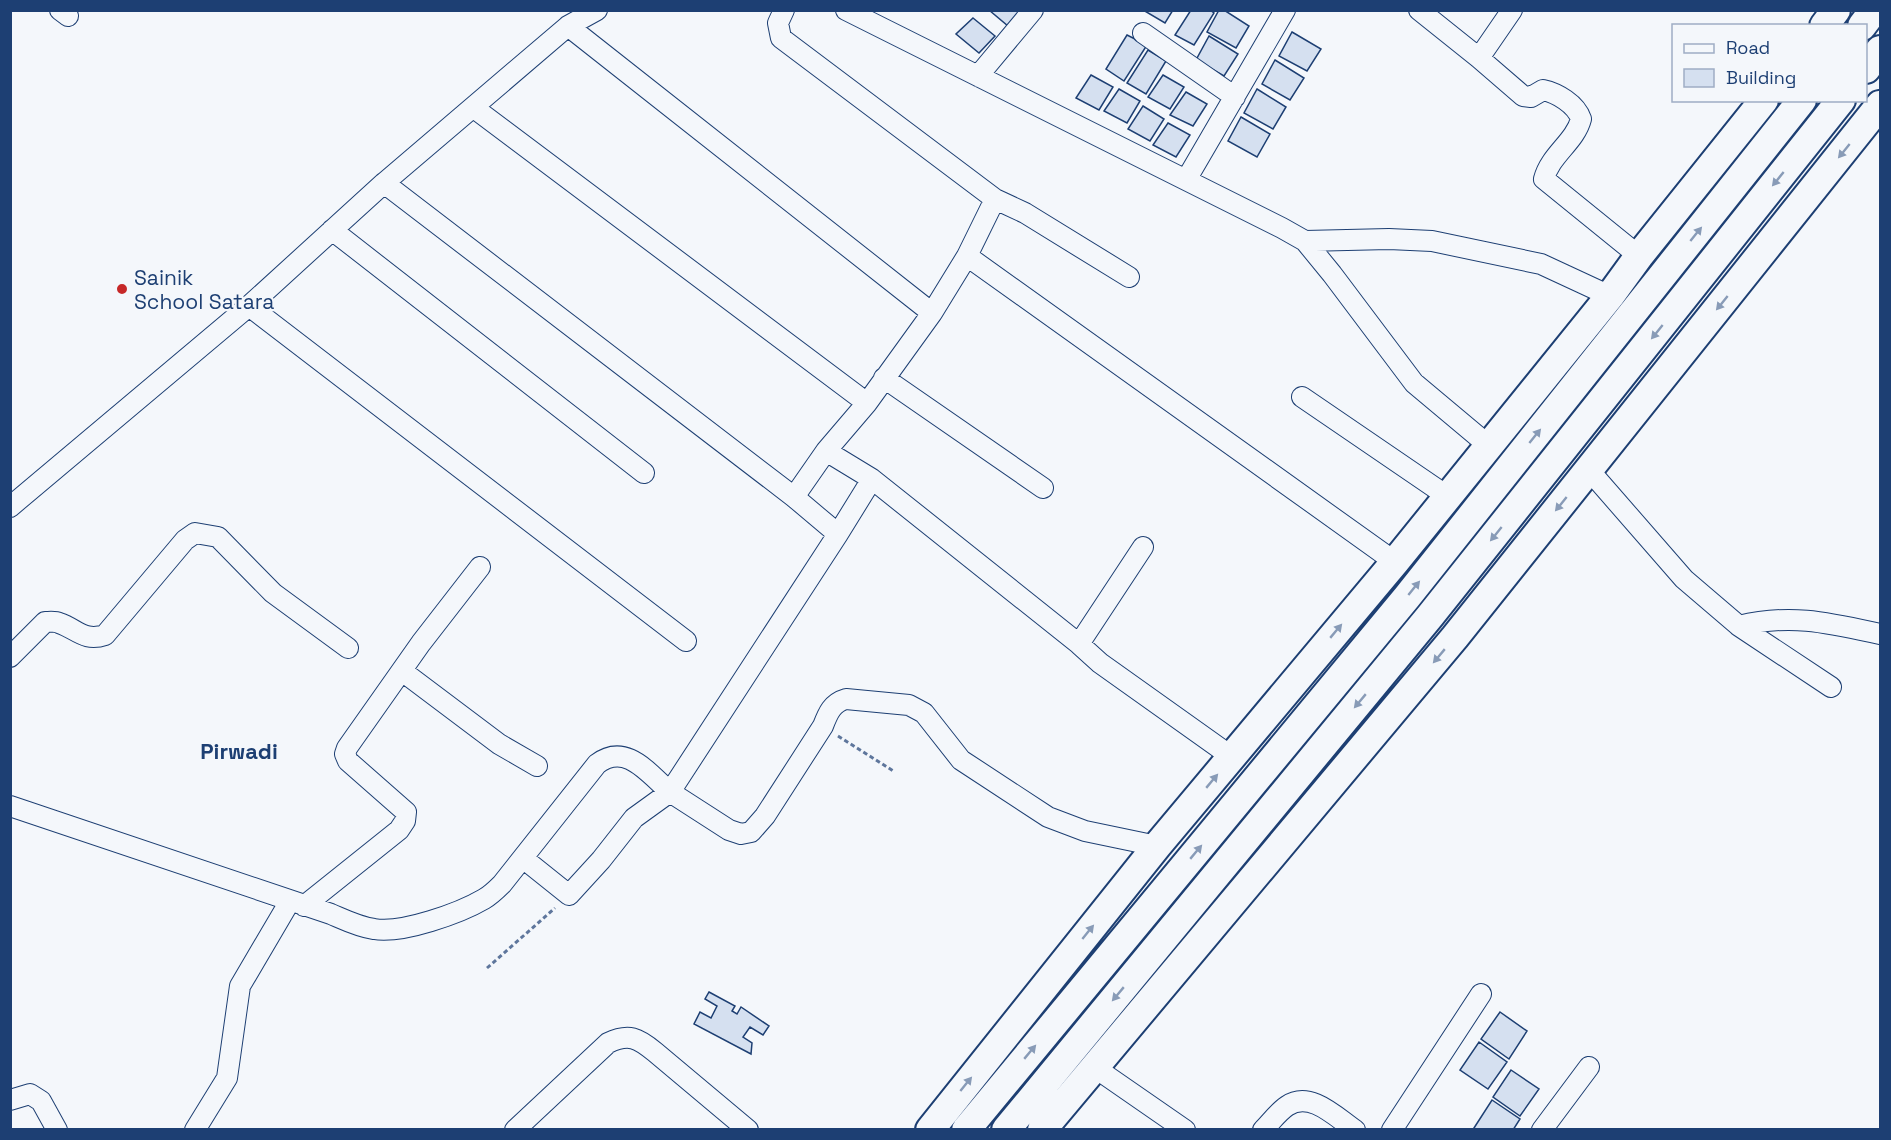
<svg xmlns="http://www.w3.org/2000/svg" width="1891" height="1140" font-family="'Space Grotesk',sans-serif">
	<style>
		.building { fill: #d5e0f0; stroke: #1d3f73; stroke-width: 1.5 }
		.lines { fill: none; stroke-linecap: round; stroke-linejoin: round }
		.minor-casing { stroke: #1d3f73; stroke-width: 22 }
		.highway-casing { stroke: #1d3f73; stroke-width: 32 }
		.path { stroke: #5e769c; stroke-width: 3; stroke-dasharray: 4.5 3; stroke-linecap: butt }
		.minor { stroke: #f4f7fb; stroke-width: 20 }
		.highway { stroke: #f4f7fb; stroke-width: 28 }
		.oneway { fill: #889bb7 }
		.poi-dot { fill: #c62828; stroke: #f4f7fb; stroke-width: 2 }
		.labels { text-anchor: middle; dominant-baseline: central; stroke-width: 4.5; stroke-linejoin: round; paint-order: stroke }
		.poi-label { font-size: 21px; fill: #1d3f73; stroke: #f4f7fb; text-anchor: start }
		.neighbourhood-label { font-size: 22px; font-weight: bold; fill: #1d3f73; stroke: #f4f7fb }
	</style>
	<rect width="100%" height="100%" fill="#f4f7fb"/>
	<path class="building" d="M989,10h35l-16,16z
		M1143,10h30l-8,13z
		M1191,10h19l4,3 -20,32 -19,-10z
		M1219,10h5l25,16 -13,22 -29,-16z
		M973,18l22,18 -16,17 -23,-19z
		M1292,32l29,17 -14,22 -28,-15z
		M1127,35l20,10 -23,36 -18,-12z
		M1209,36l29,18 -14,22 -28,-16z
		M1148,50l18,11 -20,33 -19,-11z
		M1275,60l29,18 -14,22 -28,-16z
		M1091,75l22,12 -14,23 -23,-12z
		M1163,75l21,12 -14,22 -22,-12z
		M1119,89l21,12 -13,22 -23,-12z
		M1257,89l29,18 -13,22 -29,-16z
		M1186,92l21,12 -14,22 -23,-11z
		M1143,106l21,13 -14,22 -22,-12z
		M1241,117l29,17 -13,23 -29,-16z
		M1168,123l22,12 -14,22 -23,-12z
		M709,992l26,14 -3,5 5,3 4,-7 28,19 -6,9 -13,-8 -7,10 9,6 -1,11 -57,-30 6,-12 11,6 6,-12 -12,-7z
		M1500,1012l27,19 -18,28 -28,-20z
		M1479,1042l28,20 -19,27 -28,-19z
		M1511,1070l28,19 -19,27 -27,-19z
		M1492,1100l28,19 -7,11h-37l-2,-2z"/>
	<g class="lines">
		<g class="minor-casing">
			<path id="minor" d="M60,10l8,6
				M784,10l-6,13 3,15 214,161 -28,57 -35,57 -65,90 -41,48 -32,46 44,37
				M846,10l436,218 23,13 27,33 82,109 74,62
				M1419,10l60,48 44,38 8,1 12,-7c14,3 33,14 38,29 -6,23 -31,36 -37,60l95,77
				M568,26l364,287
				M1143,33l92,64
				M1479,58l33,-48
				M978,76l55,-66
				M474,108l393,295
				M1186,180l99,-170
				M384,183l410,314
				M995,199l30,14 104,64
				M332,230l312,243
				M1305,241l84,-2 43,2 109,23 69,32
				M967,256l428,306
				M249,306l437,335
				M884,378l159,110
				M1302,397l145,99
				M826,451l46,28 207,165 21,19 132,94
				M1589,470l95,109 55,47 92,61
				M10,507l239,-201 135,-123 184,-157 29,-16
				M1739,626c52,-13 91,-3 141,8
				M1079,644l64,-97
				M10,657l35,-35c4,0 10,-1 14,1 18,6 25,19 46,12l80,-95 10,-7 23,4 55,56 75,55
				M402,671l97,73 38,22
				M10,806l321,108c14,6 28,13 43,15 28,5 86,-16 110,-30 7,-4 13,-10 18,-15l95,-120c29,-22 51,9 73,28l168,-258 34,-55
				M524,859l45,36 32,-35 33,-42 36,-26 59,38 12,4 10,-2 14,-16 58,-90c5,-13 9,-23 23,-27l63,6 15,8 37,47 87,57 37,14 72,15
				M304,906l95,-76 6,-9 1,-9 -58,-51 -3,-7 2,-6 74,-105 59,-76
				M1094,1067l91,63
				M10,1100l20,-6 11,7 16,29
				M195,1130l32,-52 13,-92 50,-85
				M515,1130l93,-87c21,-10 30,-5 47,9l93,78
				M1263,1130c8,-8 15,-18 24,-24 23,-16 49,11 68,24
				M1392,1130l89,-136
				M1542,1130l47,-63"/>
		</g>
		<g class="highway-casing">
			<path id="highway" d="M1824,26l12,-16
				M1862,26l12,-16
				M1866,69l14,-19
				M930,1130l227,-284 238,-284 215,-266 29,-40 125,-156
				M966,1130l441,-533 395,-497
				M1006,1130l424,-514 411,-516
				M1042,1130l413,-493 425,-532"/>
		</g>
		<path class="path" d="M838,736l57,36
			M487,968l68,-60"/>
		<use href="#minor" class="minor"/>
		<use href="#highway" class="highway"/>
	</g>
	<defs><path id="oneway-solid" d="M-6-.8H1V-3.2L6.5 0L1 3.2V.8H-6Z" transform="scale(1.5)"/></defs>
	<g class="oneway">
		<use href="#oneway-solid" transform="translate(1844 151) rotate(129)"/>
		<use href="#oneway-solid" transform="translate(1778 179) rotate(129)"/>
		<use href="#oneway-solid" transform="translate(1696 234) rotate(-51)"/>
		<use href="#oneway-solid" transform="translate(1722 303) rotate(129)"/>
		<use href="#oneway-solid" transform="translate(1657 332) rotate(129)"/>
		<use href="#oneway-solid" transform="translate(1535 436) rotate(-51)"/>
		<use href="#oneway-solid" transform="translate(1561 504) rotate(129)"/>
		<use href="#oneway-solid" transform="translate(1496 534) rotate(129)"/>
		<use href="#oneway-solid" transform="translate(1414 588) rotate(-51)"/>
		<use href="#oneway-solid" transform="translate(1336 631) rotate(-50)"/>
		<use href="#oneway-solid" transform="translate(1439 656) rotate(130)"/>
		<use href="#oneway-solid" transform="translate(1360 701) rotate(130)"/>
		<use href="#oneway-solid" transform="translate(1212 781) rotate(-50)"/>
		<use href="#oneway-solid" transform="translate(1196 852) rotate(-50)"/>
		<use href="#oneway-solid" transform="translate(1088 932) rotate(-51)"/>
		<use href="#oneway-solid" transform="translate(1118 994) rotate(130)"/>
		<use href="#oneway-solid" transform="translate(1030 1052) rotate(-50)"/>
		<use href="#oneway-solid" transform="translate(966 1084) rotate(-51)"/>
	</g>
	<circle class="poi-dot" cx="122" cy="289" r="6"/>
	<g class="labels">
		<g class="poi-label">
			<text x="134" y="277">Sainik<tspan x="134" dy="24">School Satara</tspan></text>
		</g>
		<g class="neighbourhood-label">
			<text x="239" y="751">Pirwadi</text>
		</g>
	</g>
	<rect width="1891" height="1140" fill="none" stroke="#1d3f73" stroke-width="24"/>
	<rect x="1672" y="24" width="195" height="78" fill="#f4f7fb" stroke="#9eadc5" stroke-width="1.5"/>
	<rect x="1684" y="44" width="30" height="9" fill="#f4f7fb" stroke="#9eadc5" stroke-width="1.5"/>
	<text x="1726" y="54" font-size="18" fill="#1d3f73">Road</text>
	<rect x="1684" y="69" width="30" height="18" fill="#d5e0f0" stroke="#9eadc5" stroke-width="1.5"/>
	<text x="1726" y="84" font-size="18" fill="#1d3f73">Building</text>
</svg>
